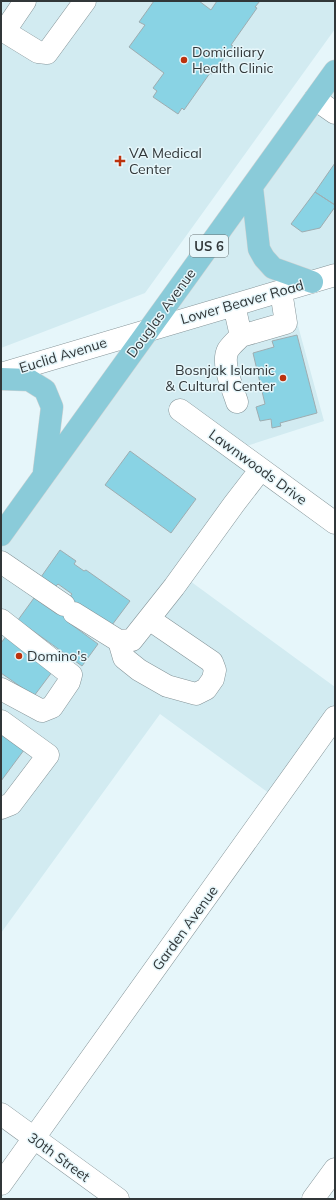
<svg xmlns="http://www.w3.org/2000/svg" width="336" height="1200" font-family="Mulish,sans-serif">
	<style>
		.built { fill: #d2ebf1 }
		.building { fill: #89d3e4; stroke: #9eadb1 }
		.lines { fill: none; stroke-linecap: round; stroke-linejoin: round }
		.minor-casing { stroke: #859498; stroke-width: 23 }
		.major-casing { stroke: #d2d3d3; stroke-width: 23 }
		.minor { stroke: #fff; stroke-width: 22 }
		.major { stroke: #8acbd9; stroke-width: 22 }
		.poi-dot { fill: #bc320d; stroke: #e6f6fa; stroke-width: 1.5 }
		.labels { text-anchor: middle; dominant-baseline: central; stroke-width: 3; stroke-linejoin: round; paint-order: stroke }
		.shield { fill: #e6f6fa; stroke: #677073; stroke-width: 1 }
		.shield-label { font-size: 13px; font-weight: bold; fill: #313739 }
		.poi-label { font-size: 14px; fill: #313739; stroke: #e6f6fa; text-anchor: start }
		.street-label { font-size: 14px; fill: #313739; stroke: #e6f6fa }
	</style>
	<rect width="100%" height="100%" fill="#e6f6fa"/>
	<path class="built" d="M1,1h334v28l-190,264 -144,55z
		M335,71v204l-47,14 36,132 -90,29 33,24 -77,107 145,106v30l-58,82 -117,-85 -159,219v-398z"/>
	<path class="building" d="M154,1h45l12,9 6,-9h43l-5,6 2,1 -26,37 2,1 -21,28 -2,-1 -26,37 -2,-2 -4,6 -25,-17 4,-6 -4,-3 11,-15 -35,-26 16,-22 -6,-3z
		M335,163v42l-20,-13z
		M315,192l20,13v2l-15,21 -18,4 -11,-8z
		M297,335l20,78 -37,10 1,3 -9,2 -1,-9 -11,2 -4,-14 9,-3 -12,-51 21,-6 -2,-6z
		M130,451l66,48 -25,34 -66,-48z
		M60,550l16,11 -2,3 10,7 2,-1 44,31 -21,28 -41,-7 30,22 -16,22 -64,-46 16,-22 23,16 15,-20 -14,-10 -3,3 -14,-10z
		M7,635l48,33 -21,28 -33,-23v-30z
		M1,734l23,16 -23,31z"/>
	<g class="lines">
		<g class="minor-casing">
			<path id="minor" d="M25,1l-17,25 -1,7 31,19 9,1 38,-52
				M315,99l20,14
				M234,305l7,31c-4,4 -10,9 -13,14 -7,13 5,39 9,52
				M241,336l45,-13 -5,-32
				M1,374l334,-99
				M180,410l155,113
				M1,562l63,43
				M74,613l45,28 13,-1 42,-53 60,-83 27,-35
				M1,620l70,55 -2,7 -17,25 -10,4 -41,-22
				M119,641l5,17 15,12 28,16 29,8 10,-5 7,-10 2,-9 -3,-8 -63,-43
				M1,721l47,34 -37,49 -10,4
				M1,1114l117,85
				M1,1184l334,-467
				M313,1199l22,-30"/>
		</g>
		<g class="major-casing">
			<path id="major" d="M252,187l7,62 5,9 9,10 39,14
				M1,379l28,1 16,10 7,17 -8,65
				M1,535l334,-464"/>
		</g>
		<use href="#minor" class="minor"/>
		<use href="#major" class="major"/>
	</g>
	<g class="poi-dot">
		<circle cx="184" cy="60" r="4"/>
		<path d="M118 155h4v4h4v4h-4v4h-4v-4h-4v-4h4z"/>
		<circle cx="283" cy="378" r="4"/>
		<circle cx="19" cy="656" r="4"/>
	</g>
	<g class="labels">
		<rect class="shield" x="190" y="235" width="38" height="22" rx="3"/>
		<g class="shield-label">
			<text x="209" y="246">US 6</text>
		</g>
		<g class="poi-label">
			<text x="192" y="52">Domiciliary<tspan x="192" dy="16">Health Clinic</tspan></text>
			<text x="129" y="153">VA Medical<tspan x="129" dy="16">Center</tspan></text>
			<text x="275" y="370" text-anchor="end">Bosnjak Islamic<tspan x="275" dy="16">&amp; Cultural Center</tspan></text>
			<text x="27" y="656">Domino's</text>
		</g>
		<g class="street-label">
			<text transform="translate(242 302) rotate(-16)">Lower Beaver Road</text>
			<text transform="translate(161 313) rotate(-54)">Douglas Avenue</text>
			<text transform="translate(63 355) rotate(-17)">Euclid Avenue</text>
			<text transform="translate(258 467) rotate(36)">Lawnwoods Drive</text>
			<text transform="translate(185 928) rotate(-54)">Garden Avenue</text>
			<text transform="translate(59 1157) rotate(36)">30th Street</text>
		</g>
	</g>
	<rect width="336" height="1200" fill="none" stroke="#313739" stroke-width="4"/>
</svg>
